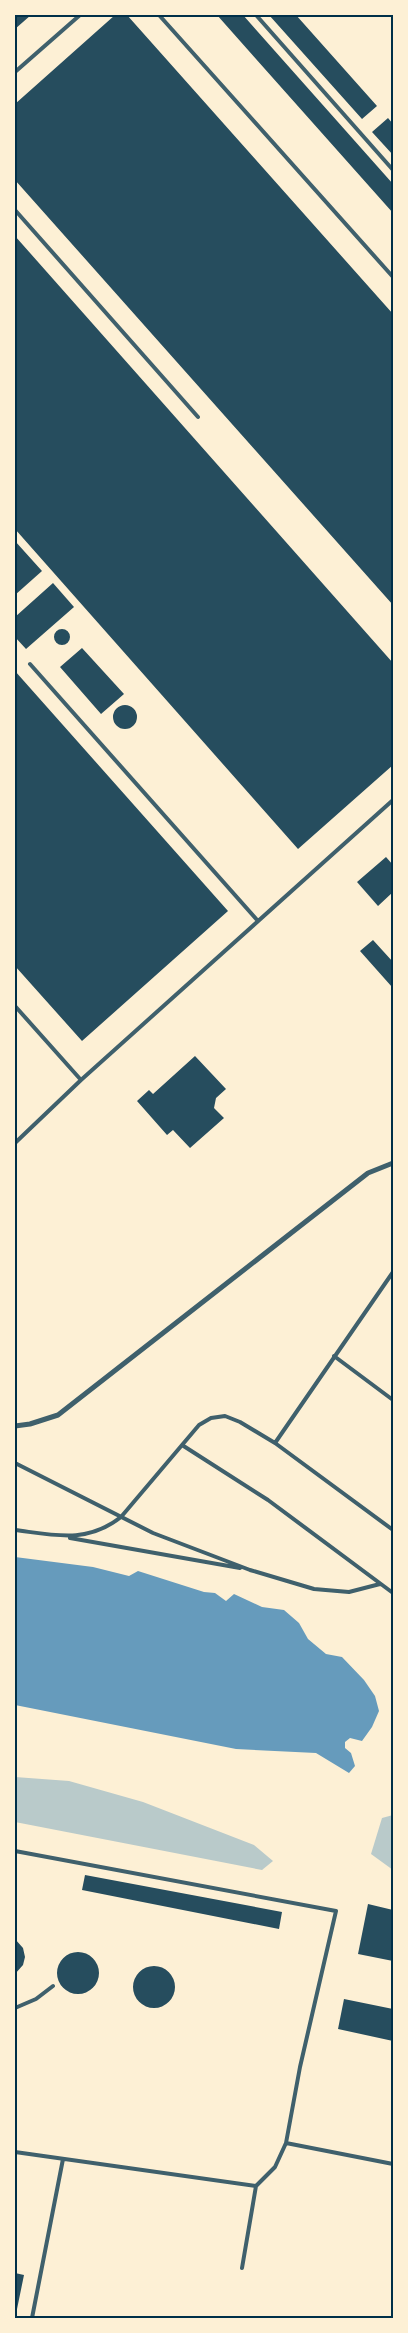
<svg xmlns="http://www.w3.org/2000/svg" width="408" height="2333" font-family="'Playfair Display',serif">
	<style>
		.green { fill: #b9caca }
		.water { fill: #669bbc }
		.building { fill: #264d5e }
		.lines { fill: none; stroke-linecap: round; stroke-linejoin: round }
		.service { stroke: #3f606c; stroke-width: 4 }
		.minor { stroke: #3f606c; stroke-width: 5 }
		.neatline { fill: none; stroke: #003049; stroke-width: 2 }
	</style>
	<rect width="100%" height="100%" fill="#fdf0d5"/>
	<path class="green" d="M15,1777l54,4 74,21 111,43 19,16 -11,9 -247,-48z
		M393,1815v55l-22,-16 11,-36z"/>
	<path class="water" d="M15,1557l78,10 36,9 9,-5 66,21 11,1 11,8 8,-7 28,13 22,3 15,13 9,16 18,15 16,3 22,23 11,16 4,15 -7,16 -10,14 -12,-3 -5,4v6l6,5 4,13 -6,7 -33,-20 -80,-4 -221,-44z"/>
	<path class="building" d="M15,15h16l-16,14z
		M115,15h12l266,299v291l-378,-425v-76z
		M217,15h26l150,169v29z
		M269,15h27l81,91 -15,13z
		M388,118l5,6v31l-21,-23z
		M15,236l378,427v102l-95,84 -283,-320z
		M15,541l27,30 -27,24z
		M53,583l21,24 -48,42 -11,-12v-20z
		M54 637a8 8 0 1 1 16 0a8 8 0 1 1-16 0Z
		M82,648l42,46 -23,20 -41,-47z
		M15,671l213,240 -146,130 -67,-75z
		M113 717a12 12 0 1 1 24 0a12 12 0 1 1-24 0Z
		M386,857l7,8v27l-15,14 -21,-24z
		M373,940l20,22 -1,25 -32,-36z
		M195,1056l31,33 -10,9 -2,10 10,10 -34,30 -17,-18 -6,5 -30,-34 12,-11 4,4z
		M85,1875l197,37 -3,17 -197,-39z
		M368,1904l25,6v51l-35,-7z
		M15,1939l8,9 2,9 -2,8 -8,9z
		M57 1973a21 21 0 1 1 42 0a21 21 0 1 1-42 0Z
		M133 1987a21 21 0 1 1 42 0a21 21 0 1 1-42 0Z
		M344,1999l49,10v32l-55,-12z
		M15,2273l9,2 -8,39 -1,-1z"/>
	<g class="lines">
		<path class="service" d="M159,15l234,262
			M256,15l137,155
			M15,72l65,-57
			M15,210l183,207
			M30,664l228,257
			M15,1006l66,74
			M15,1143l66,-63 312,-280
			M334,1356l59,44
			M275,1443l118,-171
			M182,1445l86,55 125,93
			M15,1463l138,70 97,37 64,19 35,3 31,-8
			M15,1530c39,5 72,14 106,-13l78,-92 12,-7 14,-2 15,6 35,21 118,87
			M70,1538l170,30
			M15,1851l321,60 -36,156 -14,76 -11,24 -19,19 -241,-34
			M15,2008l21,-9 17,-13
			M286,2143l107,21
			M242,2268l14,-82
			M32,2318l31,-159"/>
		<path class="minor" d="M15,1426l15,-2 28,-9 310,-242 25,-10"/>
	</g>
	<rect width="408" height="2333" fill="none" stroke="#fdf0d5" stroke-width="32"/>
	<rect x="16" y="16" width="376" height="2301" class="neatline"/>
</svg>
